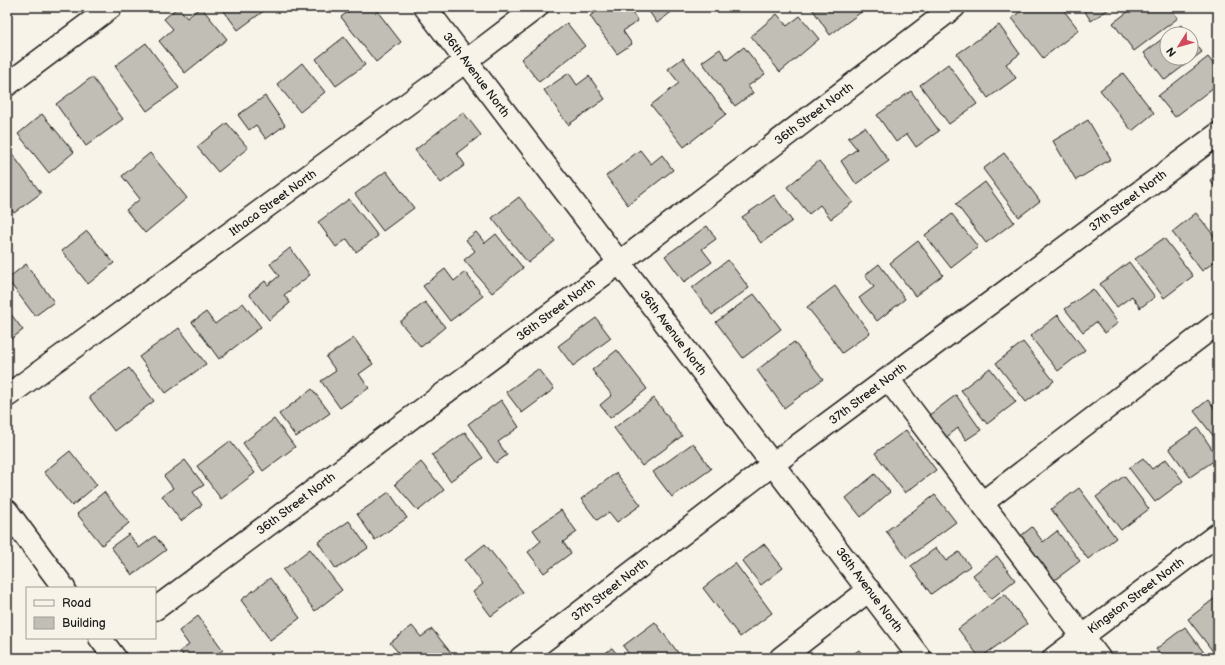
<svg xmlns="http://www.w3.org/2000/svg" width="1225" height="665" font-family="'Balsamiq Sans',sans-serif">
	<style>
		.building { fill: #c0beb5; stroke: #1c1c1c }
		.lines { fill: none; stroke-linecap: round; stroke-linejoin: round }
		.minor-casing { stroke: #1c1c1c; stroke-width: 25 }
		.major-casing { stroke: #1c1c1c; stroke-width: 25 }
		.minor { stroke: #f7f3e8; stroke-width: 22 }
		.major { stroke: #f7f3e8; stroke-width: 22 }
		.labels { text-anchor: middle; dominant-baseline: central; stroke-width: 3; stroke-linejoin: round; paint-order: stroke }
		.street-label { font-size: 12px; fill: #1c1c1c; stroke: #f7f3e8 }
	</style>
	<rect width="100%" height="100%" fill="#f7f3e8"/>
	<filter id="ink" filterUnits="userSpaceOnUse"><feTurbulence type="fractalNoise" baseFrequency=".025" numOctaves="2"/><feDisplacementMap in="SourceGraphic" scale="8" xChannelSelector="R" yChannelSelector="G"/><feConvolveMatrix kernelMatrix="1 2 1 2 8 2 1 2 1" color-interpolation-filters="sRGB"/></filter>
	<g filter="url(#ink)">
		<path class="building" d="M178,7l9,11 14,-11 26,32 -42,34 -26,-32 14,-12 -9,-10z
			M221,7h48l-31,23z
			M354,7h20l27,35 -25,20 -35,-45z
			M602,7h26l10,14 -15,10 9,13 -15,10 -27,-38z
			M646,7h32l-21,16z
			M811,7h51l2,3 -34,25z
			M1026,7h35l18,23 -36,28 -31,-40z
			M1082,7h30l-21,14z
			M1134,7h36l8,11 -44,33 -21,-28z
			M777,14l10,12 13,-10 19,23 -39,33 -29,-36z
			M567,23l18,23 -46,36 -18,-23z
			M999,25l21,29 -14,10 10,14 -28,20 -31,-44z
			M1181,25l7,9h-19z
			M1167,35v23h24v-21l11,15 -37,28 -21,-27z
			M344,37l21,28 -29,21 -20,-27z
			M146,43l33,45 -32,23 -32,-45z
			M744,47l21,27 -17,12 5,7 -18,13 -33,-44 18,-13 7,11z
			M1208,57l10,13v14l-43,33 -17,-21z
			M683,58l43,56 -42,33 -33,-42 28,-22 -11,-14z
			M302,63l23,29 -25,20 -23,-28z
			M948,64l29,40 -28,20 -29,-39z
			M569,73l8,12 12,-9 16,23 -37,26 -24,-35z
			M1123,73l31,40 -22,18 -32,-41z
			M92,77l31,42 -37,27 -30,-42z
			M911,91l28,40 -23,16 -9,-13 -11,8 -19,-27z
			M265,96l20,29 -19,14 -10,-14 -7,5 -11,-15z
			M463,112l18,23 -24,18 8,12 -24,18 -26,-33z
			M42,114l32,38 -25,21 -31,-39z
			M1088,120l23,39 -35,21 -23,-39z
			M227,123l21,25 -30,24 -21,-25z
			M865,127l24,34 -33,23 -15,-23 16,-12 -9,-11z
			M7,147l34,46 -27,20 -7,-9z
			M640,150l11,14 11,-9 11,15 -45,35 -22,-29z
			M150,153l37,45 -42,35 -19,-23 14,-11 -18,-23z
			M1004,153l36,48 -21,16 -36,-48z
			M819,161l34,41 -22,17 -11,-14 -11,9 -22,-27z
			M386,171l28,37 -31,23 -28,-37z
			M1218,174v17l-8,-11z
			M985,182l29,40 -28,21 -30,-39z
			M774,195l18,26 -31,22 -19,-26z
			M519,197l36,44 -27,22 -36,-45z
			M349,199l29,37 -22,16 -9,-13 -11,8 -18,-25z
			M1196,213l22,28v18l-16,12 -30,-39z
			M952,214l26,33 -27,21 -26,-33z
			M707,226l9,13 -14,10 10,13 -28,20 -19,-26z
			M87,231l27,32 -26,21 -26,-33z
			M476,232l9,11 11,-9 27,34 -31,25 -28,-33 11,-9 -9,-11z
			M1164,238l29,38 -29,22 -29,-39z
			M918,241l25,34 -28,21 -25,-33z
			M290,248l20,27 -26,20 6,8 -21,17 -20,-26 16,-13 3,4 11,-9 -9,-12z
			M728,260l21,28 -37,27 -20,-27z
			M1129,262l26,35 -15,11 -8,-12 -15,11 -17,-23z
			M26,264l28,38 -19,14 -28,-37z
			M879,264l26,35 -28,22 -18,-23 15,-11 -9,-12z
			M445,269l9,12 11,-9 18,24 -33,25 -27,-35z
			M835,286l35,47 -28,20 -14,-20 -21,-26z
			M1093,289l25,34 -13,10 -9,-11 -13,10 -18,-23z
			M754,294l27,35 -38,29 -27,-36z
			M425,302l20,25 -24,20 -21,-25z
			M243,303l18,24 -42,32 -27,-37 14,-10 9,12z
			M7,309l16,21 -16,12z
			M1058,315l27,35 -27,21 -28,-35z
			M596,318l15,20 -38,28 -15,-20z
			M179,328l27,36 -40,29 -27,-36z
			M354,338l19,26 -14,10 10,14 -29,20 -19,-27 15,-10 -10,-14z
			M794,342l29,37 -39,29 -27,-38z
			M1023,342l31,39 -28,21 -30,-39z
			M617,350l30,39 -37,29 -10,-13 12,-10 -20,-25z
			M129,368l25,33 -40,30 -25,-34z
			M990,368l26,34 -29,22 -26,-34z
			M538,369l16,20 -32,24 -16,-21z
			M312,389l18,24 -34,24 -17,-23z
			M956,395l25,35 -15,10 -8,-12 -14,11 -16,-23z
			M654,398l28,38 -40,30 -28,-38z
			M501,400l18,27 -21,15 9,13 -11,8 -28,-39z
			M1208,400l10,13v29l-24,-31z
			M274,419l21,28 -32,24 -20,-28z
			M1198,428l20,30 -28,19 -21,-29z
			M906,430l30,40 -31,23 -30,-40z
			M465,432l18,26 -33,23 -18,-26z
			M230,441l25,32 -34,26 -24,-33z
			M693,443l18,26 -39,28 -19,-25z
			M70,451l27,34 -25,21 -28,-34z
			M1143,458l9,11 14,-10 17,22 -28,21 -26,-34z
			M185,460l19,25 -11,7 9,13 -21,16 -19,-25 11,-8 -9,-12z
			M421,462l23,28 -26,21 -23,-27z
			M616,473l25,32 -24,17 -8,-10 -12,8 -16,-21z
			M875,474l15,18 -29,25 -15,-19z
			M1124,476l25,33 -28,21 -25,-33z
			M1079,488l37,50 -28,21 -37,-50z
			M104,492l25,31 -27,22 -25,-31z
			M389,492l18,26 -32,22 -18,-26z
			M935,495l21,27 -49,36 -21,-27z
			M561,510l16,22 -14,10 8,11 -27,20 -16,-21 13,-11 -8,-11z
			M349,521l19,27 -32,21 -18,-27z
			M1032,527l11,15 14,-11 23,30 -28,21 -34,-44z
			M129,534l10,14 16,-12 11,14 -34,25 -21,-28z
			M485,544l38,48 -32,24 -18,-24 10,-8 -18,-24z
			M764,544l19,24 -22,17 -19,-24z
			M936,548l10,13 13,-9 11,14 -39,28 -20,-28z
			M310,549l32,41 -27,21 -32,-41z
			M997,556l18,24 -24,19 -18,-24z
			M735,563l37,50 -32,24 -37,-49z
			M270,578l30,40 -30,22 -29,-40z
			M1005,594l22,30 -47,34 -22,-29z
			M1215,598l3,4v56l-30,-39z
			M198,616l25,34 -7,5 2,3h-33l-5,-7 9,-6 -10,-14z
			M655,622l27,36h-50l-9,-12z
			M412,626l9,11 11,-8 19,24 -7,5h-41l-13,-15z
			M1185,627l23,31h-45l-7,-9z
			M612,648l8,10h-21z
			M859,650l6,8h-18z"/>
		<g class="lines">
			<g class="minor-casing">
				<path id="minor" d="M425,7l495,651
					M7,85l104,-78
					M888,379l211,279
					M7,396l459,-335 71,-54
					M982,503l236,-180
					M155,609l464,-346 335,-256
					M521,658l252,-194 445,-330
					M781,658l88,-68
					M1054,658l164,-124"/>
			</g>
			<g class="major-casing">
				<path id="major" d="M7,511l57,77
					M100,638l15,20"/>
			</g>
			<use href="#minor" class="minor"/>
			<use href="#major" class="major"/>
		</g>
	</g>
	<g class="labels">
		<g class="street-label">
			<text transform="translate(476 75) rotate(53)">36th Avenue North</text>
			<text transform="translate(814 114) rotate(-37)">36th Street North</text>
			<text transform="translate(1128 201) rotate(-37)">37th Street North</text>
			<text transform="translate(273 203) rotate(-36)">Ithaca Street North</text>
			<text transform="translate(556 310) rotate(-37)">36th Street North</text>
			<text transform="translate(673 333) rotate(53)">36th Avenue North</text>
			<text transform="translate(868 394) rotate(-37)">37th Street North</text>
			<text transform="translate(296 504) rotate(-37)">36th Street North</text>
			<text transform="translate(610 590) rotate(-38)">37th Street North</text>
			<text transform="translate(869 590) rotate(53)">36th Avenue North</text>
			<text transform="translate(1136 596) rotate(-37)">Kingston Street North</text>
		</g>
	</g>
	<rect width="1225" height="665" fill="none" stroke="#f7f3e8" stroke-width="24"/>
	<rect x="12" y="12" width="1201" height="641" fill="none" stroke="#1c1c1c" stroke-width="1.5" filter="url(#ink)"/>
	<rect x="26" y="587" width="130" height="52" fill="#f7f3e8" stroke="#9f9d96"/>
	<rect x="34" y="600" width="20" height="6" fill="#f7f3e8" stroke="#9f9d96"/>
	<text x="62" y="607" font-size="12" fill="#1c1c1c">Road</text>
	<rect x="34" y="617" width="20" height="12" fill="#c0beb5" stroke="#9f9d96"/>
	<text x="62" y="627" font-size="12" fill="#1c1c1c">Building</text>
	<g transform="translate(1179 46) rotate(233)"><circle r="19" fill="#f7f3e8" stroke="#9f9d96"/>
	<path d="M0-3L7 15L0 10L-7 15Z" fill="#d1495b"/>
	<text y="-6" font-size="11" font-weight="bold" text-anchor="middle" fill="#1c1c1c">N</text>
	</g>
</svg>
